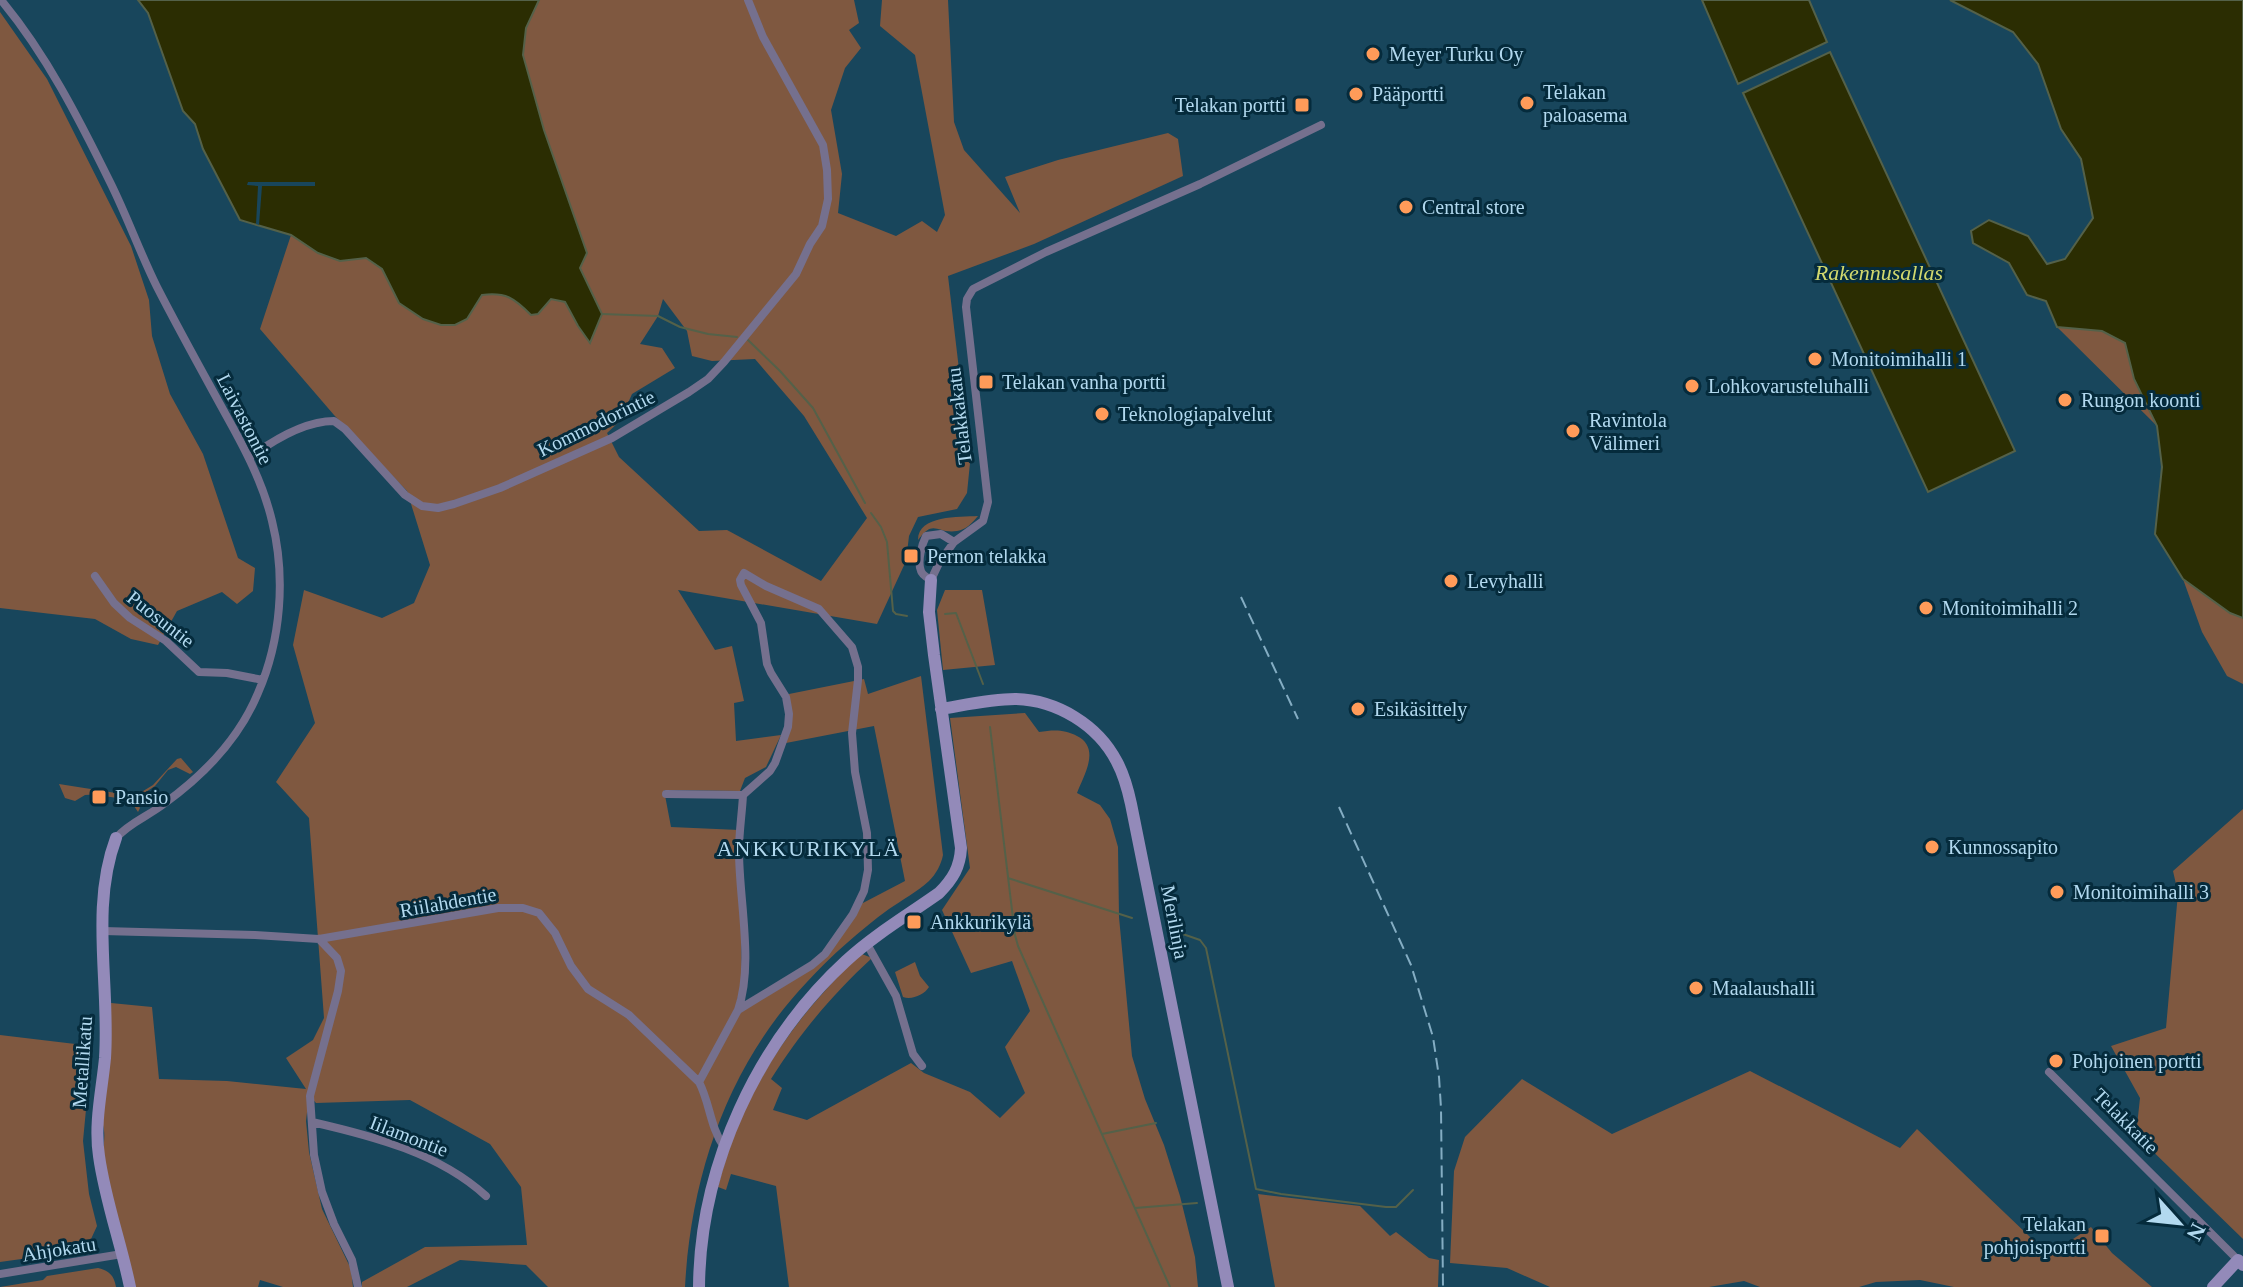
<svg xmlns="http://www.w3.org/2000/svg" width="2243" height="1287" font-family="'Times New Roman',serif">
	<style>
		.green { fill: #7f5840; fill-rule: evenodd }
		.water { fill: #2b2d02; stroke: #546149; stroke-width: 2 }
		.pier { fill: #18465c }
		.lines { fill: none; stroke-linecap: round; stroke-linejoin: round }
		.stream { stroke: #546149; stroke-width: 2 }
		.street { stroke: #75708e; stroke-width: 8 }
		.secondary { stroke: #938ab9; stroke-width: 12 }
		.rail { stroke: #84adc3; stroke-width: 2; stroke-dasharray: 12 6; stroke-linecap: butt }
		.poi-dot { fill: #ff9b59; stroke: #052b3c; stroke-width: 3 }
		.labels { text-anchor: middle; dominant-baseline: central; stroke-width: 6; stroke-linejoin: round; paint-order: stroke }
		.poi-label { font-size: 20px; fill: #b2d9ef; stroke: #052b3c; text-anchor: start }
		.street-label { font-size: 20px; fill: #b2d9ef; stroke: #052b3c }
		.water-label { font-size: 22px; font-style: italic; fill: #d2d96e; stroke: #052b3c }
		.neighbourhood-label { font-size: 22px; letter-spacing: 2px; fill: #b2d9ef; stroke: #052b3c }
	</style>
	<rect width="100%" height="100%" fill="#18465c"/>
	<path class="green" d="M392,0h462l5,23 -10,7 12,18 -16,20 -14,42 11,64 -4,39 58,23 26,-15 15,11 8,-17 -30,-160 -35,-29 2,-26h66l6,122 10,28 56,63 -15,-36 53,-17 110,-27 10,6 5,37 -149,68 -86,32 22,187 -3,30 -10,16 -39,8 -9,19 -3,25 -29,63 -199,-34 37,60 17,-4 12,55 -10,2 2,38 45,-6 -15,32 -21,11 -5,13 -76,-1 7,37 68,3 3,151 -6,24 9,3 77,-49 39,-55 44,-23 -31,-155 -88,17 3,-49 75,-15 4,15 53,-18 22,179c-2,10 -7,19 -14,26 -12,11 -27,19 -40,28 -30,22 -57,46 -82,73 -79,83 -116,193 -122,305h-137l-22,-22 -66,-5 -53,27h-45v-5l63,-35 102,-2 -6,-58 -31,-43 -80,-44 -94,3 -7,-8 -3,26 3,31 13,57 29,60 2,18h-70l-23,-7 -2,7h-123c-11,-43 -23,-85 -31,-128 -2,-13 3,-24 -2,-37l9,-119 41,4 7,72 68,2 79,8 -20,-31 27,-18 11,-22 -15,-200 -33,-36 39,-59 -22,-78 11,-55 78,28 32,-15 16,-38 -23,-74 -73,-76 -74,-86 31,-94zM663,299l24,32 5,25 20,5 43,-2 49,57 63,102 -46,63 -94,-51 -28,1 -80,-74 -12,-24 13,-12 12,-27 43,-26 -13,-20 -22,-4 18,-28z
		M0,12l47,67 84,167 18,54 3,36 18,58 33,60 35,104 17,10 -2,23 -16,13 -15,-12 -45,19 -19,34 -27,-6 -36,-20 -95,-11z
		M2057,327l45,4 23,12 9,36 23,47z
		M978,516c-5,6 -12,14 -21,15 -21,3 -23,-13 -39,9 0,-25 41,-23 60,-24z
		M2183,579l47,34 13,5v66l-16,-8 -25,-44z
		M945,590h37l13,75 -52,5 -6,-60z
		M1025,713l14,19c14,-2 25,-3 38,4 24,12 7,39 0,57l23,12 10,14 8,28 1,70 13,139 13,43 19,46 16,51 15,61 3,30h-409l-13,-101 -45,-12 -5,16 -8,-3c18,-73 55,-139 105,-194 13,-14 24,-28 39,-39l10,4c-41,38 -71,74 -101,121l11,9 -9,22 34,10 104,-57 13,10 46,19 30,26 25,-25 -20,-46 25,-36 -18,-50 -41,12 -29,-63 28,-42 -20,-150z
		M181,758l12,14 -3,2 -14,-7 -8,3 -13,16 -20,13 5,9 -2,4 -8,-12 -26,-4 -3,-2 -16,1 -10,6 -10,-3 -6,-14 76,12 18,-11 24,-26z
		M2243,809v430l-107,-104 4,-37 -29,-52 55,-18 12,-135 -5,-22z
		M915,962l5,14 9,11c-5,8 -17,13 -26,10l-8,-25z
		M0,1035l92,11 -9,95 6,53 8,32 -11,24 -86,12z
		M1750,1071l150,77 17,-19 132,126 42,-28 21,26 40,34h-198l-34,-7 -44,2 -17,5h-99l-16,-6 -35,6h-159l-43,-19 -57,-5 4,-92 11,-34 57,-58 90,55z
		M1258,1194l102,12 30,30 6,-4 33,26 10,2 -1,27h-163z
		M98,1268c12,3 16,8 18,19h-116l43,-7 4,-4z"/>
	<path class="water" d="M138,0h401l-13,28 -3,27 21,75 43,123 -7,15 22,46 -12,29 -12,-17 -13,-24 -14,-3 -13,15 -7,1c-17,-17 -25,-23 -49,-20l-15,24 -12,6h-14l-18,-6 -24,-16 -17,-34 -16,-11 -26,3 -22,-8 -27,-18 -51,-15 -37,-71 -8,-25 -12,-13 -35,-98z
		M1702,0h107l18,42 -89,42z
		M1950,0h293v618l-13,-5 -47,-34 -28,-45 7,-67 -5,-41 -23,-47 -9,-36 -23,-12 -45,-4 -11,-26 -19,-6 -18,-32 -36,-20 -2,-12 18,-11 39,16 19,28 18,-5 28,-41 -12,-59 -20,-30 -23,-65 -25,-32z
		M1830,52l185,399 -87,41 -185,-399z"/>
	<path class="pier" d="M248,182h67v4h-53l-3,39 -3,-1 2,-38 -11,-1z"/>
	<g class="lines">
		<path class="stream" d="M602,314l56,2 22,11 28,7 29,3
			M748,340l32,31 33,37 52,95
			M871,513l10,14 6,15 6,69 3,3 11,2
			M945,614l11,-1 27,71
			M990,727l25,208 3,11 152,341
			M1008,878l124,40
			M1177,932l23,8 6,8 50,241 25,5 105,13h10l17,-17
			M1102,1134l54,-11
			M1135,1208l62,-5"/>
		<path class="street" d="M1,0c45,54 78,119 109,182 17,34 30,71 47,105 22,43 46,86 69,128 19,34 37,68 46,106 14,56 9,119 -14,172 -19,46 -53,81 -93,110 -16,13 -35,19 -49,35
			M249,458c23,-17 56,-37 85,-37l11,8 60,66 17,11 16,2 16,-4 46,-16 112,-50 77,-46 19,-13 16,-17 72,-88 14,-30 12,-18 6,-27 -1,-29 -4,-25 -60,-108 -15,-37
			M954,542l-13,-8 -15,2c-4,8 -9,26 -5,35 1,4 7,7 10,9l8,-17 15,-21 29,-21 5,-19 -22,-195 1,-8 6,-10 73,-37 154,-68 121,-59
			M95,576l19,27 16,15 36,23 33,31 28,1 36,7
			M666,794l77,1
			M103,931l152,4 64,4 179,-31h25l16,5 16,20 16,33 17,23 41,26 70,67c11,21 11,45 25,65
			M319,939l18,19 4,13 -3,20 -28,105 4,59 8,37 12,32 18,36 6,27
			M867,944l29,52 17,58 9,12
			M2049,1072l189,188
			M699,1082l39,-72 74,-45 13,-11 28,-40 11,-23 4,-21 -1,-37 -12,-61 -3,-39 6,-53v-13l-6,-20 -33,-38 -53,-23 -22,-13 -4,7 1,5 20,38 6,41 4,9 15,24 3,17 -1,13 -13,36 -5,8 -27,24c-1,19 -4,37 -4,56 0,49 15,113 -1,159
			M312,1122c61,14 127,31 174,74
			M0,1274l122,-20"/>
		<path class="secondary" d="M941,709c24,-4 50,-10 74,-10 42,1 83,26 102,63 7,13 11,28 14,42l97,483
			M116,838c-26,69 -6,147 -11,220 -3,32 -11,65 -6,98 6,44 22,87 31,131
			M699,1287c1,-121 58,-244 147,-326 28,-26 62,-46 93,-68 14,-14 21,-26 22,-45l-27,-193 -5,-43 2,-32
			M2213,1287l25,-27 5,5"/>
		<path class="rail" d="M1241,597l57,122
			M1339,807l72,158 22,72 6,40 2,31 2,179"/>
	</g>
	<g class="poi-dot">
		<circle cx="1373" cy="54" r="8"/>
		<circle cx="1356" cy="94" r="8"/>
		<circle cx="1527" cy="103" r="8"/>
		<rect x="1294" y="97" width="16" height="16" rx="4"/>
		<circle cx="1406" cy="207" r="8"/>
		<circle cx="1815" cy="359" r="8"/>
		<rect x="978" y="374" width="16" height="16" rx="4"/>
		<circle cx="1692" cy="386" r="8"/>
		<circle cx="2065" cy="400" r="8"/>
		<circle cx="1102" cy="414" r="8"/>
		<circle cx="1573" cy="431" r="8"/>
		<rect x="903" y="548" width="16" height="16" rx="4"/>
		<circle cx="1451" cy="581" r="8"/>
		<circle cx="1926" cy="608" r="8"/>
		<circle cx="1358" cy="709" r="8"/>
		<rect x="91" y="789" width="16" height="16" rx="4"/>
		<circle cx="1932" cy="847" r="8"/>
		<circle cx="2057" cy="892" r="8"/>
		<rect x="906" y="914" width="16" height="16" rx="4"/>
		<circle cx="1696" cy="988" r="8"/>
		<circle cx="2056" cy="1061" r="8"/>
		<rect x="2094" y="1228" width="16" height="16" rx="4"/>
	</g>
	<g class="labels">
		<g class="poi-label">
			<text x="1389" y="54">Meyer Turku Oy</text>
			<text x="1543" y="92">Telakan<tspan x="1543" dy="23">paloasema</tspan></text>
			<text x="1372" y="94">Pääportti</text>
			<text x="1286" y="105" text-anchor="end">Telakan portti</text>
			<text x="1422" y="207">Central store</text>
			<text x="1831" y="359">Monitoimihalli 1</text>
			<text x="1002" y="382">Telakan vanha portti</text>
			<text x="1708" y="386">Lohkovarusteluhalli</text>
			<text x="2081" y="400">Rungon koonti</text>
			<text x="1118" y="414">Teknologiapalvelut</text>
			<text x="1589" y="420">Ravintola<tspan x="1589" dy="23">Välimeri</tspan></text>
			<text x="927" y="556">Pernon telakka</text>
			<text x="1467" y="581">Levyhalli</text>
			<text x="1942" y="608">Monitoimihalli 2</text>
			<text x="1374" y="709">Esikäsittely</text>
			<text x="115" y="797">Pansio</text>
			<text x="1948" y="847">Kunnossapito</text>
			<text x="2073" y="892">Monitoimihalli 3</text>
			<text x="930" y="922">Ankkurikylä</text>
			<text x="1712" y="988">Maalaushalli</text>
			<text x="2072" y="1061">Pohjoinen portti</text>
			<text x="2086" y="1224" text-anchor="end">Telakan<tspan x="2086" dy="23">pohjoisportti</tspan></text>
		</g>
		<g class="street-label">
			<text transform="translate(959 416) rotate(-97)">Telakkakatu</text>
			<text transform="translate(245 419) rotate(63)">Laivastontie</text>
			<text transform="translate(596 423) rotate(-26)">Kommodorintie</text>
			<text transform="translate(161 619) rotate(38)">Puosuntie</text>
			<text transform="translate(448 902) rotate(-10)">Riilahdentie</text>
			<text transform="translate(1175 922) rotate(79)">Merilinja</text>
			<text transform="translate(82 1062) rotate(-86)">Metallikatu</text>
			<text transform="translate(2126 1121) rotate(45)">Telakkatie</text>
			<text transform="translate(409 1136) rotate(21)">Iilamontie</text>
			<text transform="translate(59 1249) rotate(-9)">Ahjokatu</text>
		</g>
		<g class="water-label">
			<text x="1879" y="272">Rakennusallas</text>
		</g>
		<g class="neighbourhood-label">
			<text x="809" y="848">ANKKURIKYLÄ</text>
		</g>
	</g>
	<g transform="translate(2179 1223) rotate(117)" stroke="#052b3c" stroke-width="6" paint-order="stroke">
	<path d="M0-6L14 30L0 20L-14 30Z" fill="#b2d9ef"/>
	<text y="-12" font-size="22" font-weight="bold" text-anchor="middle" fill="#b2d9ef">N</text>
	</g>
</svg>
